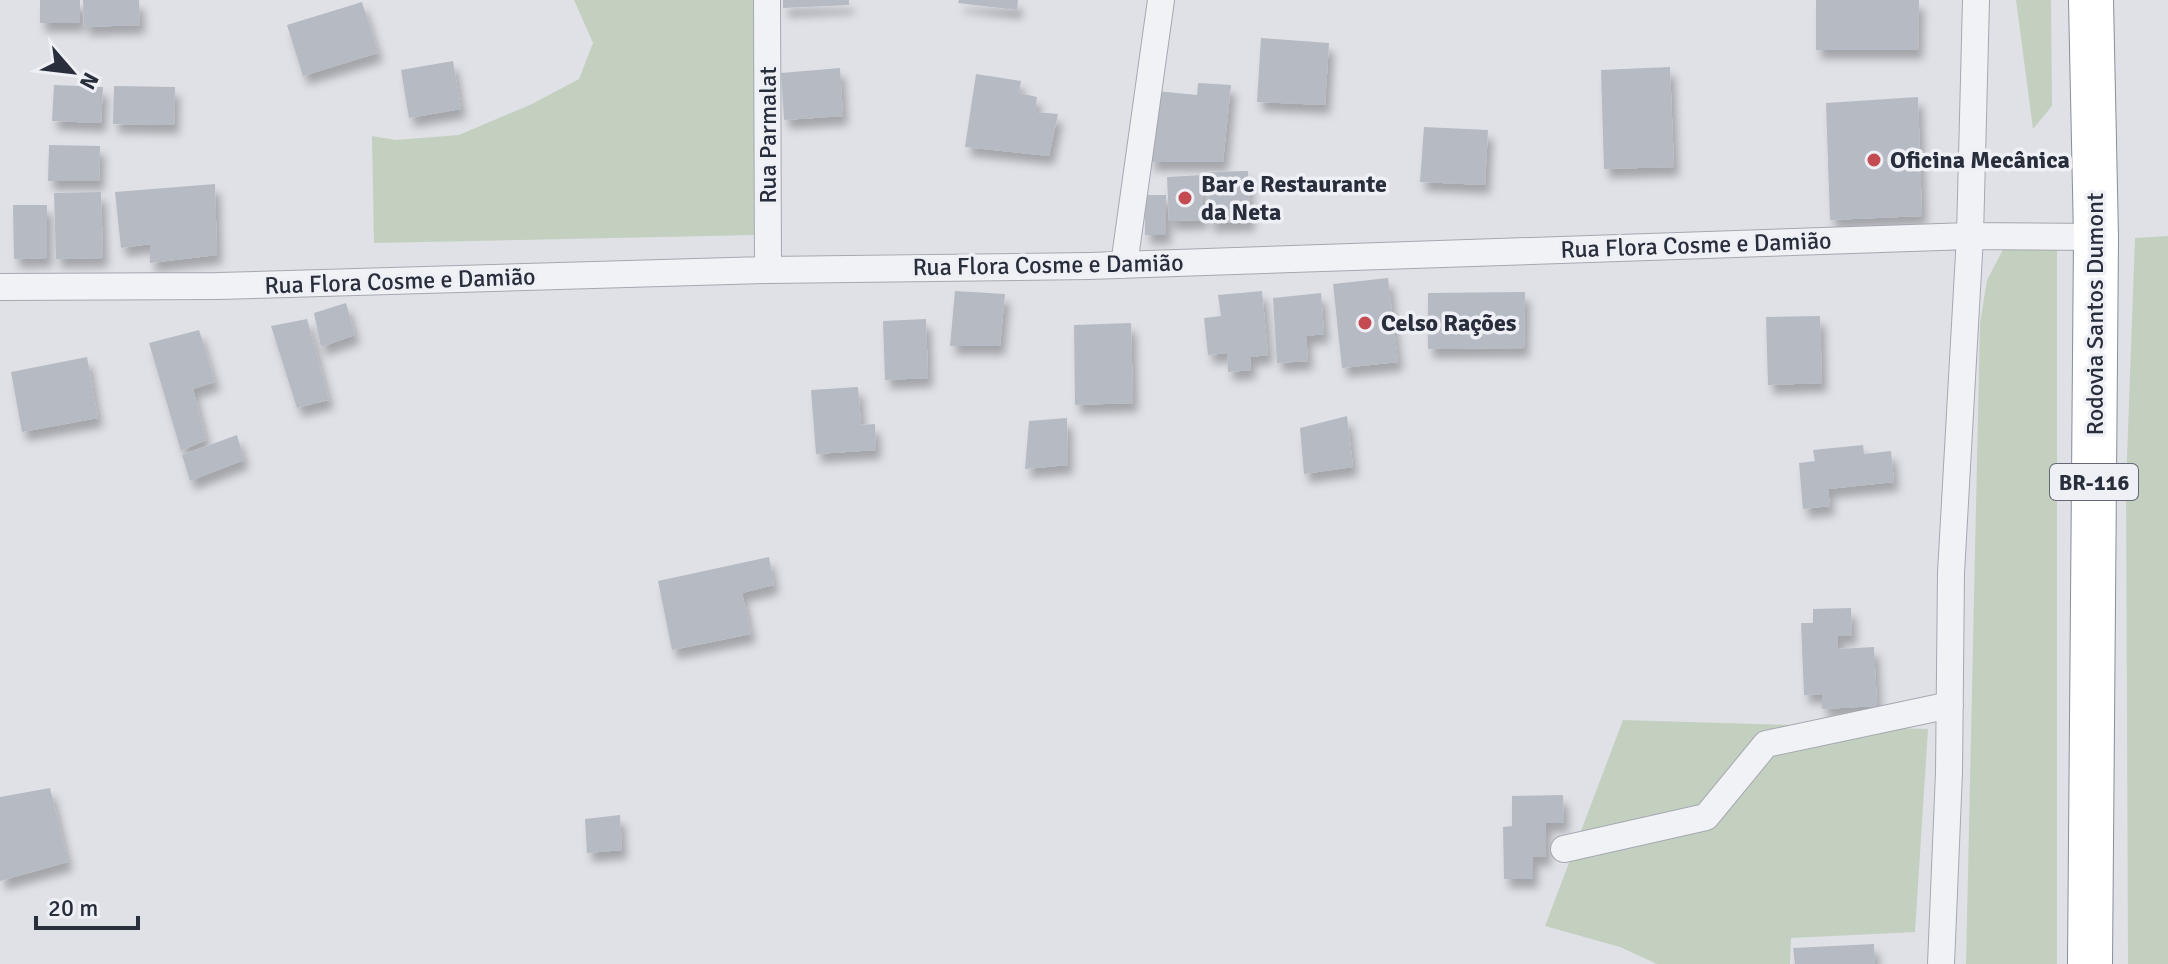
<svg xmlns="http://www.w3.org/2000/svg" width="2168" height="964" font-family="Signika,sans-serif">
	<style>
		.green { fill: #c3d0c0 }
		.building { fill: #b6bac3; filter: url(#shadow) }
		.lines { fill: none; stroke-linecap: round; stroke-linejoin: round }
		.minor-casing { stroke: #a5a8b1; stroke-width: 28 }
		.trunk-casing { stroke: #878e9d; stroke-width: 46 }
		.minor { stroke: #f1f2f6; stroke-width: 26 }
		.trunk { stroke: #fff; stroke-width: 44 }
		.poi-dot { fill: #c44b52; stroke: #eef0f5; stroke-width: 3 }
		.labels { text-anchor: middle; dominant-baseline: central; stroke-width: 7; stroke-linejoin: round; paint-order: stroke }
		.shield { fill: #eef0f5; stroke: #646874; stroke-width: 2 }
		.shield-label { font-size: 22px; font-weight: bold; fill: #292e3d }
		.street-label { font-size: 24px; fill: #292e3d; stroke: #eef0f5 }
		.poi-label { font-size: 24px; font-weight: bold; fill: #292e3d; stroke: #eef0f5; text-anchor: start }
	</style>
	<defs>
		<filter id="shadow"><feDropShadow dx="5" dy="9" stdDeviation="4" flood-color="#0004"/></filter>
	</defs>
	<rect width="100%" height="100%" fill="#dfe1e7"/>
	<path class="green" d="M574,0h183l-2,235 -381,8 -2,-107 24,4 63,-5 73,-31 47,-25 14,-36z
		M2016,0h35l1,106 -19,23z
		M2168,236v728h-40l-2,-479 9,-247z
		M2057,242v722h-91l14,-641 7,-43 19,-36z
		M1623,720l305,9 -13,203 -124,6 -1,26h-133l-37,-17 -75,-21z"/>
	<path class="building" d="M40,0h40v23h-40z
		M83,0h56l1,25 -56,2z
		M783,0h66v5l-66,3z
		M959,0h59l-1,10 -59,-7z
		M1816,0h103l-1,50h-102z
		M362,2l16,51 -75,23 -16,-51z
		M1261,38l68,5 -4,62 -68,-3z
		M453,61l8,48 -52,9 -8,-48z
		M1670,67l4,100 -70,2 -3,-99z
		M840,68l3,48 -59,4 -3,-47z
		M976,74l45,7 -2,12 18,4 -2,15 23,2 -9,42 -84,-9z
		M1198,83l33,2 -8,77h-74l7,-71 41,4z
		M54,85l49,2 -2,36 -49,-2z
		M114,86l61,1 -1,38 -61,-1z
		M1918,97l4,119 -92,4 -4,-117z
		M1424,127l64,3 -3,55 -65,-3z
		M49,145l51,1 -1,35h-51z
		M1248,171l2,51 -41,1 -1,-51z
		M1202,175l1,45 -34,1 -2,-44z
		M215,184l2,71 -67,8v-19l-29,4 -6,-56z
		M101,192l2,66 -47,1 -2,-66z
		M1145,195h21v40h-21z
		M13,205h34v53l-33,1z
		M1388,278l10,84 -56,6 -9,-84z
		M955,291l50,3 -5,52h-50z
		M1262,291l6,64 -18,2 1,13 -23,2 -1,-19 -19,2 -4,-37 17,-2 -3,-21z
		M1525,292l-1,56 -96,1v-56z
		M1321,293l3,41 -18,2 2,25 -31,2 -4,-65z
		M346,303l9,32 -34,12 -7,-34z
		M1820,316l2,67 -54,2 -2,-68z
		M307,319l22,81 -32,8 -26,-82z
		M926,319l2,59 -43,2 -2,-59z
		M1131,323l2,80 -58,2 -1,-80z
		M199,330l16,52 -22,7 13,51 -25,11 -32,-108z
		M87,357l11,61 -76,14 -11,-60z
		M858,387l3,38 14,-1 1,26 -60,4 -5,-64z
		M1347,416l6,51 -49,7 -4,-46z
		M1067,418l1,47 -43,4 4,-48z
		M237,435l7,25 -54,21 -8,-26z
		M1863,445l1,9 27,-3 3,31 -66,7 2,17 -27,3 -4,-46 16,-2 -2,-11z
		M769,557l5,28 -32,8 9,41 -79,16 -14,-69z
		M1851,608l1,28h-14v13l36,-2 3,59 -55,3v-15l-18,1 -3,-72h12v-14z
		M50,788l18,74 -68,19v-84z
		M1563,795l1,28h-18v34h-13v22h-29l-1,-52 9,-1v-30z
		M620,815l2,35 -35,3 -2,-34z
		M1874,944l1,20h-80l-2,-16z"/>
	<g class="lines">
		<g class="minor-casing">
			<path id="minor" d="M767,0l1,270
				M1124,265l37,-265
				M0,287l218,-1 550,-16 321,-4 881,-30 126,1
				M1564,849l142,-32 60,-73 184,-39
				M1941,964l8,-192 2,-199 19,-337 6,-236"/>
		</g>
		<g class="trunk-casing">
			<path id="trunk" d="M2090,964l6,-727 -5,-237"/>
		</g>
		<use href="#minor" class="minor"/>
		<use href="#trunk" class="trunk"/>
	</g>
	<g class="poi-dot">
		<circle cx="1874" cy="160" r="8"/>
		<circle cx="1185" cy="198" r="8"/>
		<circle cx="1365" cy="323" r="8"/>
	</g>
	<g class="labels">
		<rect class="shield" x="2050" y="464" width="88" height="36" rx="6"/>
		<g class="shield-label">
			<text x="2094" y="482">BR-116</text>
		</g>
		<g class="street-label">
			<text transform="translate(768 135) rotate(-90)">Rua Parmalat</text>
			<text transform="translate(1696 245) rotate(-2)">Rua Flora Cosme e Damião</text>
			<text transform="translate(1048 265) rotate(-1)">Rua Flora Cosme e Damião</text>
			<text transform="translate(400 281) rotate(-2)">Rua Flora Cosme e Damião</text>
			<text transform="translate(2095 314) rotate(-90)">Rodovia Santos Dumont</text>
		</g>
		<g class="poi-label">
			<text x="1890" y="160">Oficina Mecânica</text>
			<text x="1201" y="184">Bar e Restaurante<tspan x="1201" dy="28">da Neta</tspan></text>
			<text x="1381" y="323">Celso Rações</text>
		</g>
	</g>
	<g transform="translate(72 72) rotate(118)" stroke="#eef0f5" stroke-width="6" paint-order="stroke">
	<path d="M0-6L14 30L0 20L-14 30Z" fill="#292e3d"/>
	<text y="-12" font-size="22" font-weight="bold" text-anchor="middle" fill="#292e3d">N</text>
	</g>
	<path d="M36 916v12h102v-12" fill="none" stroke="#292e3d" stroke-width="4"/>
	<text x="48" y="916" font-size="24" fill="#292e3d" stroke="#eef0f5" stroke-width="6" paint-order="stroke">20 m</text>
</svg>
